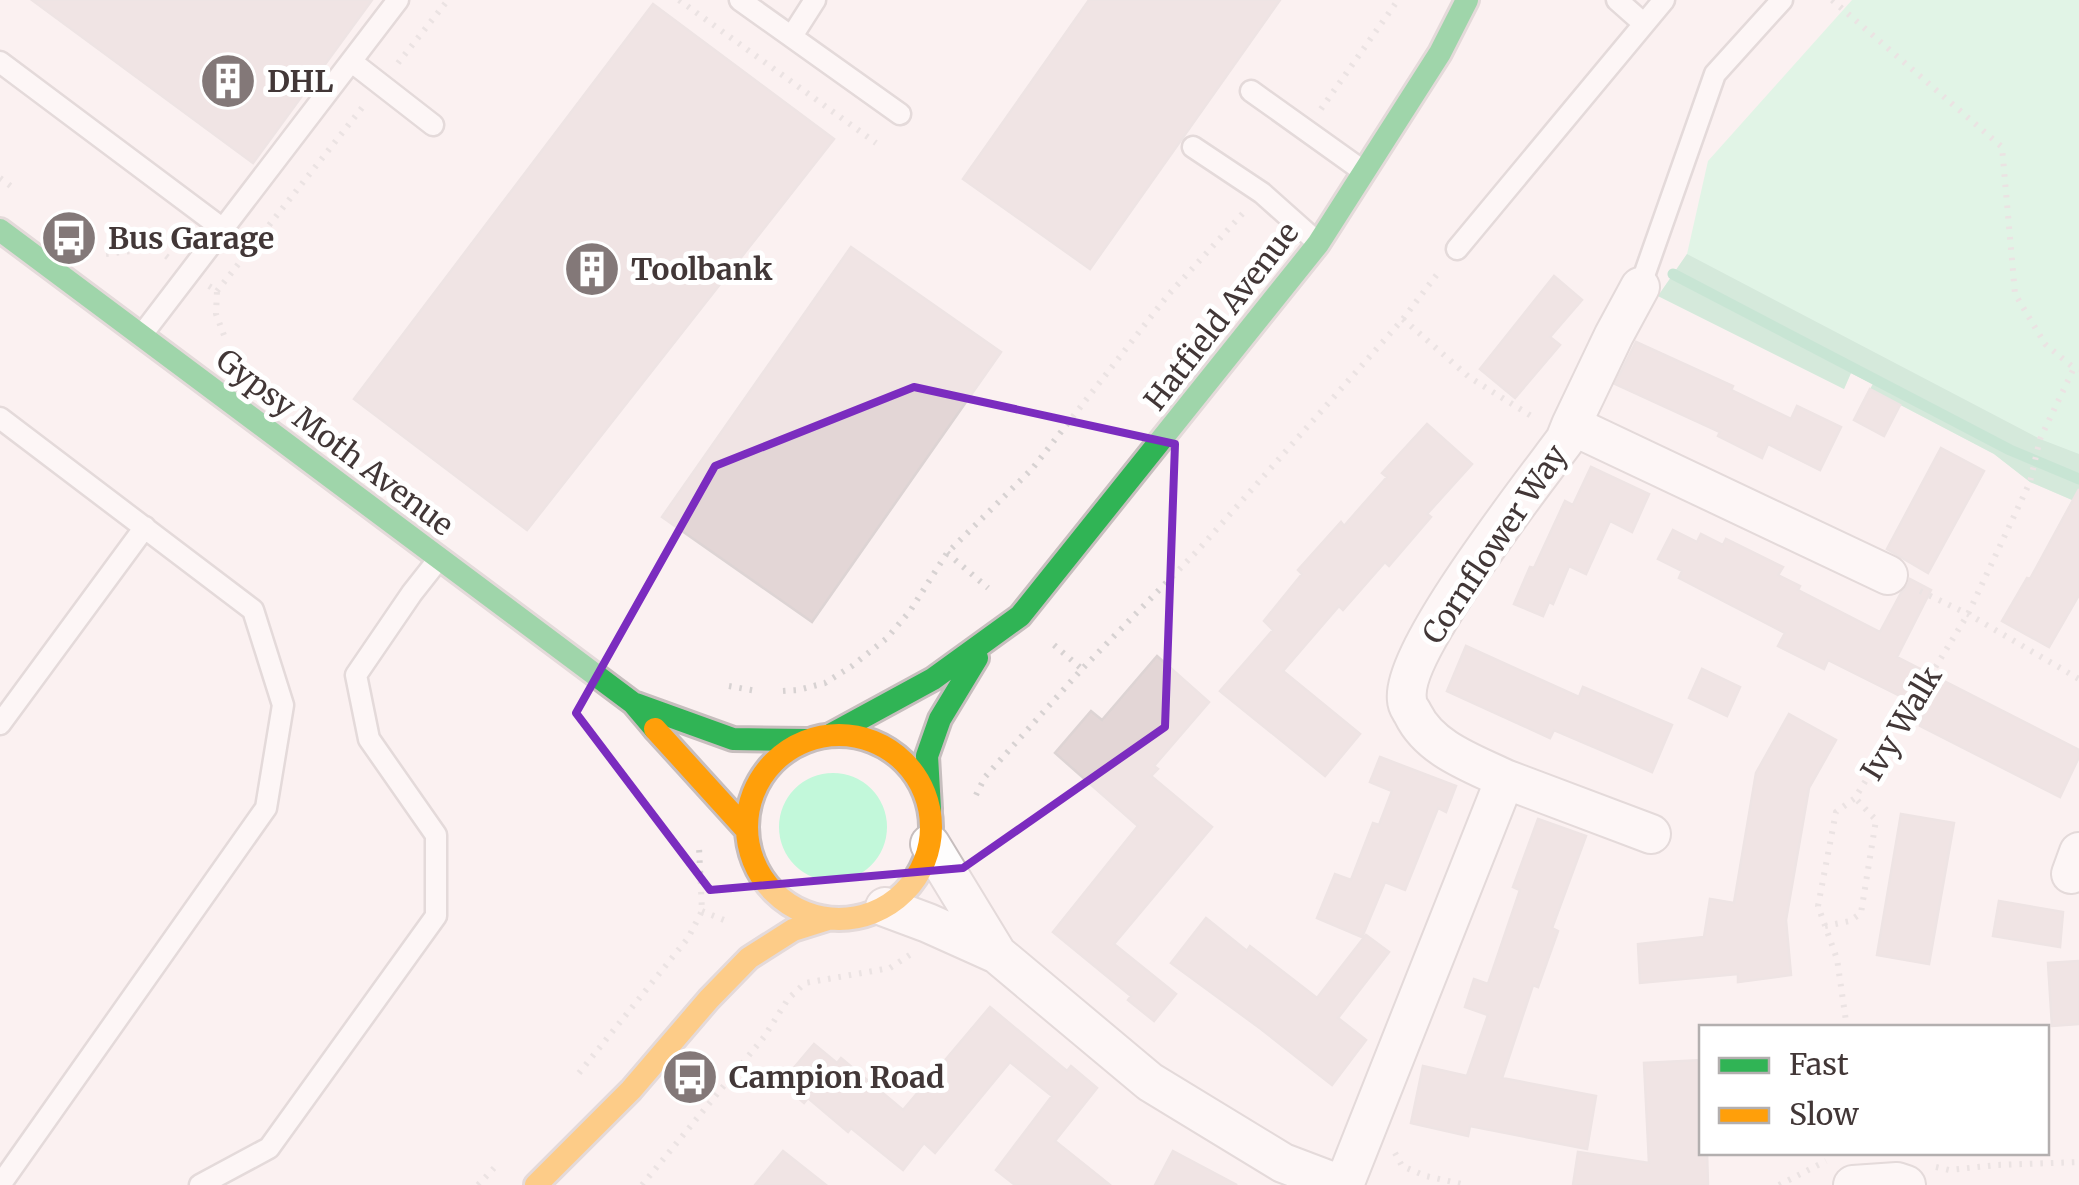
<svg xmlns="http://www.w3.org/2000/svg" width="2079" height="1185" font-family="Merriweather,serif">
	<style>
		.green { fill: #c2f8da }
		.forest { fill: #a6dfc2 }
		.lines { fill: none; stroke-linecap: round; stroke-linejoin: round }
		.stream { stroke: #8bd7b2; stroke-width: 11 }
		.building { fill: #e3d6d6; stroke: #ddd4d4; stroke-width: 2.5 }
		.lane-casing { stroke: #c7bebe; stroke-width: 25 }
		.street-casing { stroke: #c7bebe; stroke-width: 42 }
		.fast-casing { stroke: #c7bebe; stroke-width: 28 }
		.slow-casing { stroke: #c7bebe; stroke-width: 28 }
		.path { stroke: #d7d2d2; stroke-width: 6; stroke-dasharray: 2.5 8; stroke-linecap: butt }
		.lane { stroke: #fefdfd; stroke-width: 20 }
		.street { stroke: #fefdfd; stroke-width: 38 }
		.fast { stroke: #30b455; stroke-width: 22 }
		.slow { stroke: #ff9f0a; stroke-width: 22 }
		.marked { fill: none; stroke: #7b2cbf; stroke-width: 8; stroke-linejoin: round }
		.labels { text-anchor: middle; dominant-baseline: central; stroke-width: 10; stroke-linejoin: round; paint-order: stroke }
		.poi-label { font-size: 30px; font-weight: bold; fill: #423737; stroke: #fff; text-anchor: start }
		.street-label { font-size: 30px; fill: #423737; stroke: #fff }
	</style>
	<rect width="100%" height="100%" fill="#fbf1f1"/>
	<path class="green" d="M1852,0h227v503l-49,-21 -36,-28 -124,-65 3,-5 -22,-11 -7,16 -186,-93 29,-42 21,-93z
		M779 827a54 54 0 1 1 108 0a54 54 0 1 1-108 0Z"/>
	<path class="forest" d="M1687,254l353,185 39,15v49l-49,-21 -36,-28 -124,-65 3,-5 -22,-11 -7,16 -186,-93z"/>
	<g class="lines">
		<path class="stream" d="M1673,274l337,176 69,29"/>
	</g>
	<path class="building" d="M32,0h340l-119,163z
		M1089,0h191l-190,269 -127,-90z
		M653,4l181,135 -307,391 -173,-131z
		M851,247l150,105 -189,270 -150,-105z
		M1554,276l28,24 -32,37 10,8 -45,53 -35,-29z
		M1636,342l97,44 -2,4 60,29 6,-13 44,21 -21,43 -52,-26 -6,14 -44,-22 2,-4 -105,-48z
		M1870,389l30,16 -16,31 -30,-16z
		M1427,424l45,40 -45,50 4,3 -42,49 -4,-4 -42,48 -4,-4 -56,65 77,63 -35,42 -105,-85 53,-61 -9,-9 38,-47 -4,-4 43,-48 3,4 43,-49 -5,-4z
		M1941,448l43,23 -56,102 -41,-24z
		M1591,467l58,27 -17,38 -22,-11 -24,53 -17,-8 -16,38 -4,-2 -6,14 -29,-12 16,-37 4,1 31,-67 8,4z
		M2079,489v106l-30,52 -47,-26 25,-43 3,1z
		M1673,530l24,12 4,-8 22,11 3,-6 57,28 -5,8 22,11 -2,4 82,42 21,-39 7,-8 2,-6 21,11 -34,67 182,93v7l-19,40 -140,-71 6,-17 -98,-49 -4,9 -46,-23 7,-13 -106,-55 3,-7 -24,-12z
		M1466,646l113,51 4,-10 89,38 -20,47 -98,-42 -4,8 -103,-47z
		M1157,656l52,46 -55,64 4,3 -7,7 61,51 -98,117 62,50 -22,27 -26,-21 3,-4 -78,-64 85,-106 -83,-73 36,-42 11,9z
		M1702,669l38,18 -13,29 -38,-18z
		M1789,714l47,26 -27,48 -23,132 5,55 -53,7v-8l-98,9 -2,-39 66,-7 6,-38 24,4 22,-130z
		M1380,757l76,29 -10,26 -8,-4 -33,82 -20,-8 -23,55 -45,-19 18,-44 16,6 22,-57 6,2 13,-34 -22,-9z
		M1901,814l53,9 -25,141 -52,-9z
		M1538,819l48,17 -34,92 6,3 -20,56 -5,-2 -31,93 94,18 -9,53 -117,-23 -2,10 -57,-13 12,-57 44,10 21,-61 -23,-8 9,-28 14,5 32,-94 -7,-3z
		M1999,901l64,11 -3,35 -67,-11z
		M1206,918l41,33 3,-5 67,52 49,-63 23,17 -51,66 28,22 -34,45 -71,-56 -90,-66z
		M2079,961v63l-27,2 -4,-63z
		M990,1007l77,64 4,-5 26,22 -42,53 55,44h-95l-19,-15 56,-74 -42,-34 -75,91 -11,-10 -21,27 -52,-42 -3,4 -40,-34 -4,5 -23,-20 33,-39 23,19 4,-5 62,52z
		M1702,1060v92h5l1,33h-135l5,-33 71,11 -5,-100z
		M783,1151l43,34h-71z
		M1173,1151l64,34h-82z"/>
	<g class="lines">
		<g class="lane-casing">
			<path id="lane" d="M740,0l160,114
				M1617,0l26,23
				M792,36l23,-36
				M0,62l223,167
				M352,62l81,63
				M1251,91l112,80
				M1193,147l69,46 55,49
				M1457,249l207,-249
				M1640,287l75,-213 67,-74
				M144,332l254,-332
				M0,418l253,192 30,95 -17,103 -266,377
				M0,724l145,-197
				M200,1185l69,-37 167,-232v-81l-67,-96 -13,-64 56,-82 26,-33"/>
		</g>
		<g class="street-casing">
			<path id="street" d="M1571,425l43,-90 26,-48
				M1505,779l146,55
				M930,844l67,110
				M2071,874l8,-22
				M885,907l43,16 69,31 153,128 133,81 58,22
				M1344,1185l161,-406c-33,-16 -75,-30 -92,-65 -2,-4 -6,-8 -6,-14 -7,-48 125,-215 158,-260l6,-15 317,150
				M1853,1185l44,-3 9,3"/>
		</g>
		<g class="fast-casing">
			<path id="fast" d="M0,230l633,473 22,26
				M636,704l97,35 73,1
				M832,734l101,-55 87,-63 298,-372 122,-191 27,-53
				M930,809l-3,-53 13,-37 37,-61"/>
		</g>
		<g class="slow-casing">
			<path id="slow" d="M655,729l89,98
				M747 827a92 92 0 1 1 184 0a92 92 0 1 1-184 0Z
				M536,1185l95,-95 78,-91 40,-41 44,-28 35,-11"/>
		</g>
		<path class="path" d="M679,0l197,143
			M1832,0l170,147 13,147 30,50 29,24
			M398,63l50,-63
			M1321,109l77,-109
			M0,178l12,9
			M106,254l50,-6 14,11
			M209,286l8,5 -1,23 9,24
			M217,291l148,-187
			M1403,319l66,58 67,42
			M947,553l41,35
			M1920,591l48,23 111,65
			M1054,645l28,24
			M729,686l27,5
			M783,691l15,-1 27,-7 27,-17 35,-28 23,-27 37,-58 85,-84 136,-174 77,-84
			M976,795l9,-18 97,-108 118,-121 203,-229 38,-50
			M702,911l22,9
			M1825,926l25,-5 11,-8 15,-93 -21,-22
			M1847,1028l-10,-69 -19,-53 18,-94 19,-14 113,-184 62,-132 10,-43 34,-71 5,2
			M579,1073l109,-135 14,-27 -3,-64
			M1395,1153l7,13 24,10 40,9
			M1936,1167l13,3 48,-5 82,-3
			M478,1185l16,-17
			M642,1185l122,-148 24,-38 17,-16 85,-15 21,-14
			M1779,1185l47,-24"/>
		<use href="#lane" class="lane"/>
		<use href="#street" class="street"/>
		<use href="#fast" class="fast"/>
		<use href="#slow" class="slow"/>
	</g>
	<path d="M0 0H2079V1185H0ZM914,387l261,57 -10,283 -202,141 -253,22 -134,-177 139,-247z" fill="#fbf1f1" fill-opacity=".55" fill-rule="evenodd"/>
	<path class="marked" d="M914,387l261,57 -10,283 -202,141 -253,22 -134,-177 139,-247z"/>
	<defs>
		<g id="building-disc" transform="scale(2.875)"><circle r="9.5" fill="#837878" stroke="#fff"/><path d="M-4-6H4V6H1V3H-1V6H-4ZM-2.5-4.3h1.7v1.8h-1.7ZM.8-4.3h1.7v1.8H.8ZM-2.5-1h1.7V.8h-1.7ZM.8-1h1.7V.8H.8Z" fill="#fff"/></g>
		<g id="bus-disc" transform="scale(2.875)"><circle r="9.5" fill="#837878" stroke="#fff"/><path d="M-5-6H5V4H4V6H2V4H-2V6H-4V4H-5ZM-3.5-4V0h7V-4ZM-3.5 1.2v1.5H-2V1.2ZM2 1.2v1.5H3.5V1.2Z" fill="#fff"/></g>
	</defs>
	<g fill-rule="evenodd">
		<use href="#building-disc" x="228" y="81"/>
		<use href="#bus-disc" x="69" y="238"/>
		<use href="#building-disc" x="592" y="269"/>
		<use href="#bus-disc" x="690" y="1077"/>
	</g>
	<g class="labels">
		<g class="poi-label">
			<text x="267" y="81">DHL</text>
			<text x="108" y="238">Bus Garage</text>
			<text x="631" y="269">Toolbank</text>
			<text x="729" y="1077">Campion Road</text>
		</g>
		<g class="street-label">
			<text transform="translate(1221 316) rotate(-52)">Hatfield Avenue</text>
			<text transform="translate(335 442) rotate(37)">Gypsy Moth Avenue</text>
			<text transform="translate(1494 544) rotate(-56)">Cornflower Way</text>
			<text transform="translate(1901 723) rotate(-59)">Ivy Walk</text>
		</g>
	</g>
	<rect x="1699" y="1025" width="350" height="130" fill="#ffffff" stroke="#b3afaf" stroke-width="2.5"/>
	<rect x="1719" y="1058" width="50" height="15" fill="#30b455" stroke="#b3afaf" stroke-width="2.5"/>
	<text x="1789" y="1075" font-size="30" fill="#423737">Fast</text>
	<rect x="1719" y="1108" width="50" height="15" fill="#ff9f0a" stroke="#b3afaf" stroke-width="2.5"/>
	<text x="1789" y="1125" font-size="30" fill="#423737">Slow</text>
</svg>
